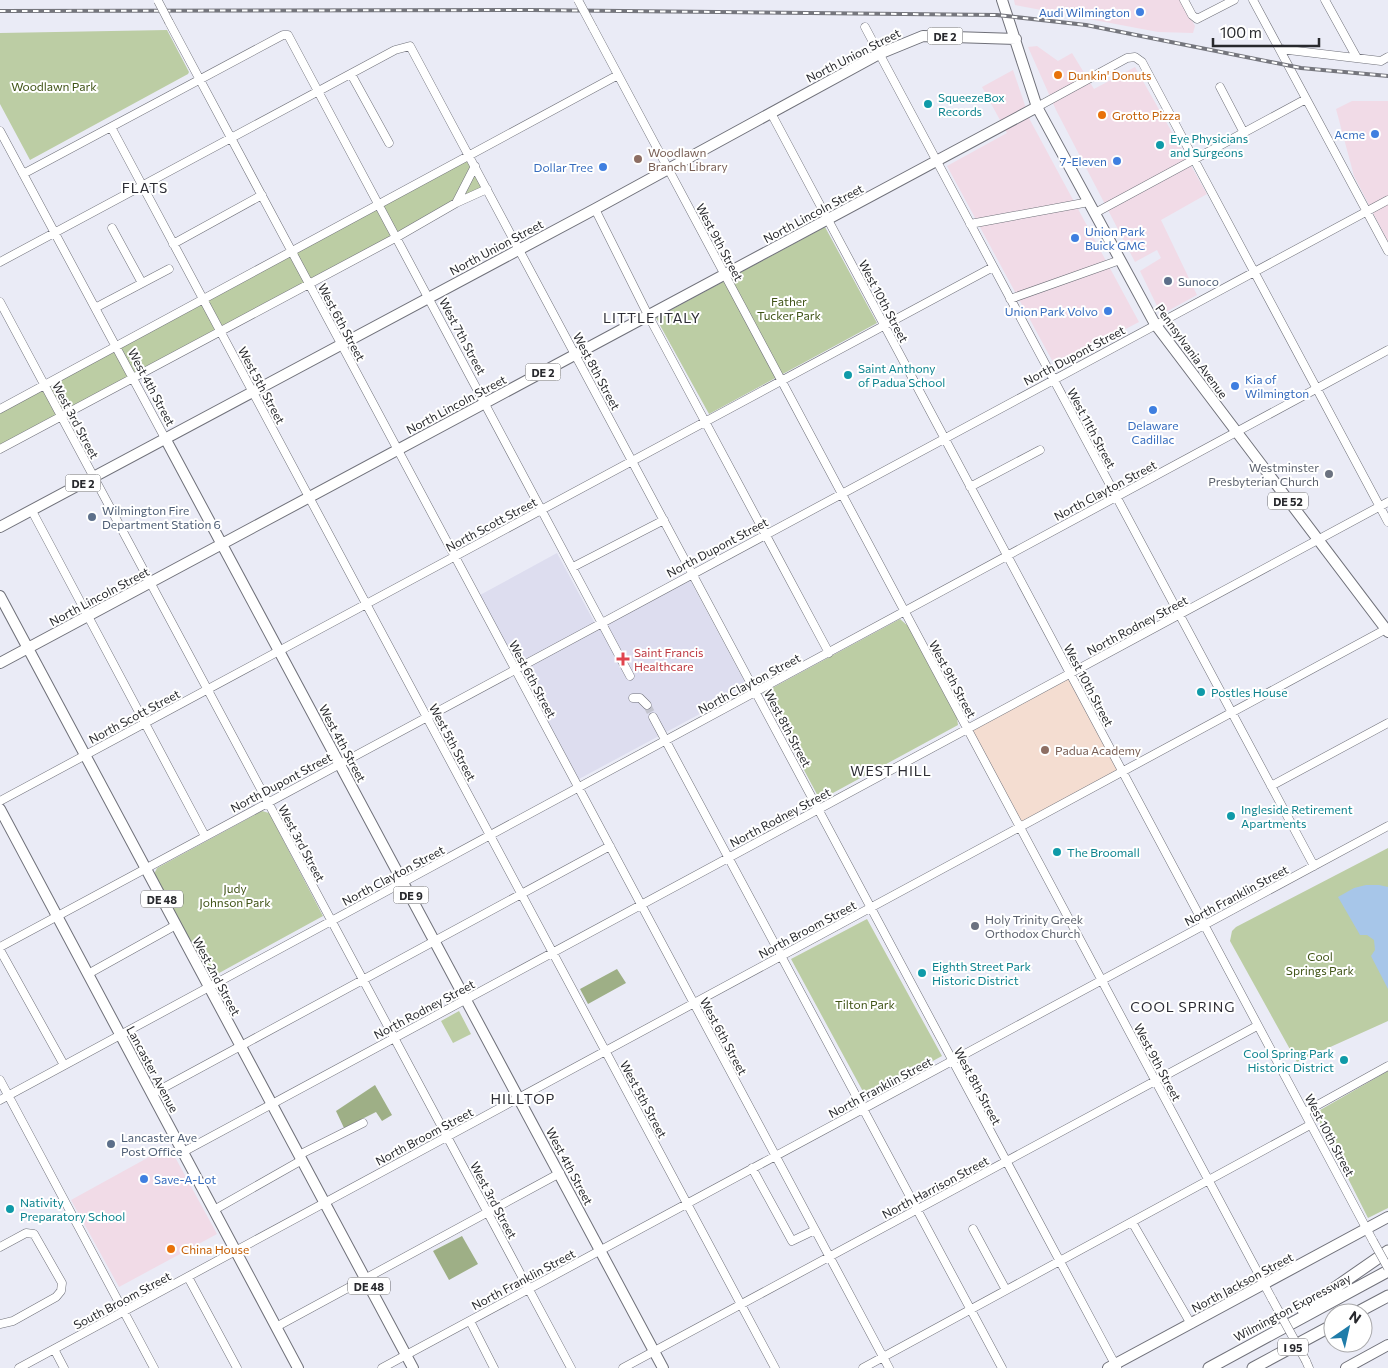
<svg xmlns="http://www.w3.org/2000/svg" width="1388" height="1368" font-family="Commissioner,sans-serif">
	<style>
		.commercial { fill: #f1dbe7 }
		.built { fill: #ddddef }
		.education { fill: #f4ddd1 }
		.green { fill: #bccda4 }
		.forest { fill: #9eaf86 }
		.water { fill: #a7c6e9 }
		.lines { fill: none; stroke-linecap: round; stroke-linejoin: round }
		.minor-tunnel { stroke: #c3c4ce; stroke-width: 8; stroke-dasharray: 8 4; stroke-linecap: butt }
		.minor-casing { stroke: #6f7079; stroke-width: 9 }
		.major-casing { stroke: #6f7079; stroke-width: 12 }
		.highway-casing { stroke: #6f7079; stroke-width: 13 }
		.minor { stroke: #fff; stroke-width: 8 }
		.major { stroke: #fff; stroke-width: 10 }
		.highway { stroke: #fff; stroke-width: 11 }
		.rail-casing { stroke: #75767d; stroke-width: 4 }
		.rail { stroke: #fff; stroke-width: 2; stroke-dasharray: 5.5; stroke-linecap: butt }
		.minor-bridge-casing { stroke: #6f7079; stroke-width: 9; stroke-linecap: butt }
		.minor-bridge { stroke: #fff; stroke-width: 8 }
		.shop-dot { fill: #3f7fe0; stroke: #fff; stroke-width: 2 }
		.food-dot { fill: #e8710a; stroke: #fff; stroke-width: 2 }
		.culture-dot { fill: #0f9aa8; stroke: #fff; stroke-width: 2 }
		.education-dot { fill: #8d6e63; stroke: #fff; stroke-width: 2 }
		.service-dot { fill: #5c6f8a; stroke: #fff; stroke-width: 2 }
		.worship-dot { fill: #6b7280; stroke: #fff; stroke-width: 2 }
		.health-dot { fill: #e0444e; stroke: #fff; stroke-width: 2 }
		.labels { text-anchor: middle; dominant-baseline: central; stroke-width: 4; stroke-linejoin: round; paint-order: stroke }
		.shield { fill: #fff; stroke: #68696c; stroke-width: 1 }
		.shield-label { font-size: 11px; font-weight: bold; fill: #28292d }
		.shop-label { font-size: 12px; fill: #366cbe; stroke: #fff; text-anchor: end }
		.street-label { font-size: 12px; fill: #28292d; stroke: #fff }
		.food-label { font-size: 12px; fill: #c56008; stroke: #fff; text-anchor: start }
		.park-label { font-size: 12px; fill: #405417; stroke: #fff }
		.culture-label { font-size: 12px; fill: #0d838f; stroke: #fff; text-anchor: start }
		.education-label { font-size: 12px; fill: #785e54; stroke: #fff; text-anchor: start }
		.service-label { font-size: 12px; fill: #4e5e75; stroke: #fff; text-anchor: start }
		.worship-label { font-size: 12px; fill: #5b616d; stroke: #fff; text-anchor: end }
		.health-label { font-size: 12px; fill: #be3a42; stroke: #fff; text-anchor: start }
		.neighbourhood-label { font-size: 14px; letter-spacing: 1px; fill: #2c2c34; stroke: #fff }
	</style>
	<rect width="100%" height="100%" fill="#eaebf6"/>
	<path class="commercial" d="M1014,0h167l14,26 -2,7 -35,-1 -143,-27z
		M1037,46l21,15 14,-8 22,36 41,-22 72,127 -46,26 36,75 -33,18 -5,-3 -19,-39 21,-13 -4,-8 -22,12 -79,-152 -28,-63z
		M1013,70l17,50 109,202 -84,44 -108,-200 60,-33 -25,-46z
		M1352,101h36v141l-34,-66 -18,-67z
		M169,1146l48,88 -98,53 -48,-87z"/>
	<path class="built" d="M557,553l41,76 92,-49 58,108 -169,91 -99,-184z"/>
	<path class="education" d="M1070,674l52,98 -102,55 -53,-98z"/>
	<path class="green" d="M167,30l22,42 -1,2 -158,86 -30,-56v-71z
		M469,156l18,33 -487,260v-40z
		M825,227l52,96 -168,91 -53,-96z
		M900,619l8,7 49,92 1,7 -138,75 -57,-107z
		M262,811l7,2 54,103 -113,62 -56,-104 3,-6z
		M1388,848v173l-91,41 -67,-121 2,-10 4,-4z
		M867,919l75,137 -76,41 -75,-138z
		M459,1011l12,23 -18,9 -12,-22z
		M1388,1071v137l-20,10 -53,-105z"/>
	<path class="forest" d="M617,969l9,14 -38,21 -8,-15z
		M375,1085l17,30 -10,6 -6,-9 -32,16 -8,-17z
		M462,1236l16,28 -29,16 -16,-29z"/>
	<path class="water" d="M1366,885h13l9,2v102l-17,-33 4,-6 -1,-10 -7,-5h-7l-22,-38 16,-9z"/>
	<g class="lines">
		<path class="minor-tunnel" d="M647,705l6,12"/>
		<g class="minor-casing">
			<path id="minor" d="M1184,0l8,15 5,4 37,-19
				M1253,0l135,251
				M1325,0l32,58
				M169,22l720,1346
				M865,27l449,839
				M593,28l679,1271
				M1280,49l101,12 7,-4
				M351,74l38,69
				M1220,87l24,46
				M1037,107l90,-49 8,-1 7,5 246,460
				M771,113l602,1128
				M111,127l664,1241
				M0,131l166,309
				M23,174l260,-139h5l342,641
				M456,203l19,-37
				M595,209l53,106 181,338
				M1095,213l211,-114
				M970,224l119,-22
				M112,228l30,55
				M173,244l89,-49
				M0,262l395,-212 15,-4 707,1322
				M1010,299l110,-39
				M0,302l571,1066
				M95,308l74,-39
				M0,409l618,-334
				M0,449l397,-212 59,-34 31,-14
				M970,487l70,-37
				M32,511l173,325
				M573,567l91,-47
				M633,698h7l7,7
				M653,717l349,651
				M1271,786l117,-63
				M0,801l993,-534
				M0,947l1388,-747
				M0,950l64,115
				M88,974l88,-49
				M0,1080l154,288
				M152,1094l458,-248
				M0,1100l1388,-750
				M1305,1112l83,-46
				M183,1152l1205,-650
				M299,1155l64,-32
				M752,1168l40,73 23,-11
				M214,1210l88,-50
				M1132,1222l59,102
				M973,1229l33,61
				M0,1247l26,-14 8,1 28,49 -1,8 -5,6 -43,24 -13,3
				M188,1277l49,91
				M470,1321l24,47
				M276,1327l284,-154
				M54,1349l10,19
				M1306,1361l3,7
				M19,1368l1369,-740
				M382,1368l1006,-542
				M623,1368l634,-342
				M863,1368l447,-243"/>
		</g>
		<g class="major-casing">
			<path id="major" d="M1002,0l35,107 118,217 233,308
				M166,440l497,928
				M0,527l595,-318 284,-155 44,-18 93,3
				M0,596l413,772
				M0,663l1037,-556
				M0,809l298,559
				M1108,1368l280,-151
				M1346,1368l42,-23"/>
		</g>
		<g class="highway-casing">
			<path id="highway" d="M1303,1310l85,-59
				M1356,1313l32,-17
				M1209,1368l179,-97
				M1253,1368l80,-43"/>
		</g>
		<use href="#minor" class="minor"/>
		<use href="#major" class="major"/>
		<use href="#highway" class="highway"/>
		<g class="rail-casing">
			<path id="rail" d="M0,11l530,-1 467,5 89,10 215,43 87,8"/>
		</g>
		<use href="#rail" class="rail"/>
		<g class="minor-bridge-casing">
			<path id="minor-bridge" d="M578,0l15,28
				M158,1l11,21
				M1373,1241l15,27
				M1272,1299l34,62"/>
		</g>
		<use href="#minor-bridge" class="minor-bridge"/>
	</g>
	<g class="shop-dot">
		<circle cx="1140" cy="12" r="5"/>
		<circle cx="1375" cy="134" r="5"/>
		<circle cx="1117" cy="161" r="5"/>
		<circle cx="603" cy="167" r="5"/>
		<circle cx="1075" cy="238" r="5"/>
		<circle cx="1108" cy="311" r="5"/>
		<circle cx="1235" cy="386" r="5"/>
		<circle cx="1153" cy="410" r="5"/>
		<circle cx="144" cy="1179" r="5"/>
	</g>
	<g class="food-dot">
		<circle cx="1058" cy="75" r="5"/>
		<circle cx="1102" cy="115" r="5"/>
		<circle cx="171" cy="1249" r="5"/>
	</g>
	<g class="culture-dot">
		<circle cx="928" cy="104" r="5"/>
		<circle cx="1160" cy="145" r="5"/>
		<circle cx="848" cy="375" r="5"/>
		<circle cx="1201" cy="692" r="5"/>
		<circle cx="1231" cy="816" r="5"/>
		<circle cx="1057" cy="852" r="5"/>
		<circle cx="922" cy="973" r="5"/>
		<circle cx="1344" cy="1060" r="5"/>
		<circle cx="10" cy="1209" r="5"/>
	</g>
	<g class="education-dot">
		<circle cx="638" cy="159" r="5"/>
		<circle cx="1045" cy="750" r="5"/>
	</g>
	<g class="service-dot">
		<circle cx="1168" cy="281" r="5"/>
		<circle cx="92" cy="517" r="5"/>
		<circle cx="111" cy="1144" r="5"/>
	</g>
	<g class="worship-dot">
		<circle cx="1329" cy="474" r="5"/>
		<circle cx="975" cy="926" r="5"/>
	</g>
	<path class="health-dot" d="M620.5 651.5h5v5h5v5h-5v5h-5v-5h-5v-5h5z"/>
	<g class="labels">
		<g class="shield">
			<rect x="927.5" y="27.5" width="35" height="17" rx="4"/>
			<rect x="525.5" y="363.5" width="35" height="17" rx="4"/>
			<rect x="65.5" y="474.5" width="35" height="17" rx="4"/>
			<rect x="1268" y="492.5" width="40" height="17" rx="4"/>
			<rect x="393.5" y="886.5" width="35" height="17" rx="4"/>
			<rect x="141" y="890.5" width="42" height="17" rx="4"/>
			<rect x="348" y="1277.5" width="42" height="17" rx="4"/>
			<rect x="1278" y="1338.5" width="30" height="17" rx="4"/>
		</g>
		<g class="shield-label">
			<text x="945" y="36">DE 2</text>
			<text x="543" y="372">DE 2</text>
			<text x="83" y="483">DE 2</text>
			<text x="1288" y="501">DE 52</text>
			<text x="411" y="895">DE 9</text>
			<text x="162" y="899">DE 48</text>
			<text x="369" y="1286">DE 48</text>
			<text x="1293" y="1347">I 95</text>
		</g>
		<g class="shop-label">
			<text x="1130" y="12">Audi Wilmington</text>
			<text x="1365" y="134">Acme</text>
			<text x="1107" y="161">7-Eleven</text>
			<text x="593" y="167">Dollar Tree</text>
			<text x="1085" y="231" text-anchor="start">Union Park<tspan x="1085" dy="14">Buick GMC</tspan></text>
			<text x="1098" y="311">Union Park Volvo</text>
			<text x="1245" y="379" text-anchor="start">Kia of<tspan x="1245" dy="14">Wilmington</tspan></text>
			<text x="1153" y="425" text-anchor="middle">Delaware<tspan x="1153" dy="14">Cadillac</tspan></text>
			<text x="154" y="1179" text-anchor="start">Save-A-Lot</text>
		</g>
		<g class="street-label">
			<text transform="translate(853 55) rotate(-27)">North Union Street</text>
			<text transform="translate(813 213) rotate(-28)">North Lincoln Street</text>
			<text transform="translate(720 242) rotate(62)">West 9th Street</text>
			<text transform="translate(496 247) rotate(-28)">North Union Street</text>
			<text transform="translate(884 301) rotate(62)">West 10th Street</text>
			<text transform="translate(342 322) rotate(62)">West 6th Street</text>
			<text transform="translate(463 336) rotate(62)">West 7th Street</text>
			<text transform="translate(1192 351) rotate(54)">Pennsylvania Avenue</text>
			<text transform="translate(1074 355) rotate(-28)">North Dupont Street</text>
			<text transform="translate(597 371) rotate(62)">West 8th Street</text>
			<text transform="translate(262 385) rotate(62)">West 5th Street</text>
			<text transform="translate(152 387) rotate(62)">West 4th Street</text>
			<text transform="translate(456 404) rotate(-28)">North Lincoln Street</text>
			<text transform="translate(76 420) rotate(62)">West 3rd Street</text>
			<text transform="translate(1092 428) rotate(62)">West 11th Street</text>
			<text transform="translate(1105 490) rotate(-28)">North Clayton Street</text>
			<text transform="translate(491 524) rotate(-28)">North Scott Street</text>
			<text transform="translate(717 547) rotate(-28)">North Dupont Street</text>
			<text transform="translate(99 596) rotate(-28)">North Lincoln Street</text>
			<text transform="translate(1137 625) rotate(-28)">North Rodney Street</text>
			<text transform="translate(533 679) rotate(62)">West 6th Street</text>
			<text transform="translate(953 679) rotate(62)">West 9th Street</text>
			<text transform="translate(749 683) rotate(-28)">North Clayton Street</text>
			<text transform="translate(1089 685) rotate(62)">West 10th Street</text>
			<text transform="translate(134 716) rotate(-28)">North Scott Street</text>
			<text transform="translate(788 728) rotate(62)">West 8th Street</text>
			<text transform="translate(453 742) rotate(62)">West 5th Street</text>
			<text transform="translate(343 743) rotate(62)">West 4th Street</text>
			<text transform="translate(281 782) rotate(-28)">North Dupont Street</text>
			<text transform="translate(780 817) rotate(-28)">North Rodney Street</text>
			<text transform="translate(302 843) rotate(62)">West 3rd Street</text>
			<text transform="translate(393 875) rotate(-28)">North Clayton Street</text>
			<text transform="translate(1236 895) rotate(-28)">North Franklin Street</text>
			<text transform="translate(807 929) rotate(-28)">North Broom Street</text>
			<text transform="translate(217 976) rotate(62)">West 2nd Street</text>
			<text transform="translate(424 1009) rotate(-28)">North Rodney Street</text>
			<text transform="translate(724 1036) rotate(62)">West 6th Street</text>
			<text transform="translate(1158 1062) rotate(62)">West 9th Street</text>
			<text transform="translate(153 1069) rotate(62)">Lancaster Avenue</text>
			<text transform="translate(978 1086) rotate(62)">West 8th Street</text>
			<text transform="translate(880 1087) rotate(-28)">North Franklin Street</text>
			<text transform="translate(644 1099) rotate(62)">West 5th Street</text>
			<text transform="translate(1330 1135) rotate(62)">West 10th Street</text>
			<text transform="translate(424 1136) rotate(-28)">North Broom Street</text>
			<text transform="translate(570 1166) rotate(62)">West 4th Street</text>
			<text transform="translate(935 1187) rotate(-28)">North Harrison Street</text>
			<text transform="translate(494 1200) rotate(62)">West 3rd Street</text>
			<text transform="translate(523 1279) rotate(-28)">North Franklin Street</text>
			<text transform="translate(1242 1282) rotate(-28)">North Jackson Street</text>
			<text transform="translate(122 1300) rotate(-28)">South Broom Street</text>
			<text transform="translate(1292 1307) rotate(-28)">Wilmington Expressway</text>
		</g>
		<g class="food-label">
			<text x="1068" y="75">Dunkin' Donuts</text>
			<text x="1112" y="115">Grotto Pizza</text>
			<text x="181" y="1249">China House</text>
		</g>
		<g class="park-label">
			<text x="54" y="86">Woodlawn Park</text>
			<text x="789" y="301">Father<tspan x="789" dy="14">Tucker Park</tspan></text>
			<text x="235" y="888">Judy<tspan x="235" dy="14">Johnson Park</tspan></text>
			<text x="1320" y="956">Cool<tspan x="1320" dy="14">Springs Park</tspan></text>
			<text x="865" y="1004">Tilton Park</text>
		</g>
		<g class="culture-label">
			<text x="938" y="97">SqueezeBox<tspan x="938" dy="14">Records</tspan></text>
			<text x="1170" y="138">Eye Physicians<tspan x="1170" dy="14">and Surgeons</tspan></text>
			<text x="858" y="368">Saint Anthony<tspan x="858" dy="14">of Padua School</tspan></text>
			<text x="1211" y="692">Postles House</text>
			<text x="1241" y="809">Ingleside Retirement<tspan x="1241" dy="14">Apartments</tspan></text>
			<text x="1067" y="852">The Broomall</text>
			<text x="932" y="966">Eighth Street Park<tspan x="932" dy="14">Historic District</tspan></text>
			<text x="1334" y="1053" text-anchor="end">Cool Spring Park<tspan x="1334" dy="14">Historic District</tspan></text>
			<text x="20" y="1202">Nativity<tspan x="20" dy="14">Preparatory School</tspan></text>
		</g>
		<g class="education-label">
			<text x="648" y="152">Woodlawn<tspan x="648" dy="14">Branch Library</tspan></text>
			<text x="1055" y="750">Padua Academy</text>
		</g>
		<g class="service-label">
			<text x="1178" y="281">Sunoco</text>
			<text x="102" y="510">Wilmington Fire<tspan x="102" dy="14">Department Station 6</tspan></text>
			<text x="121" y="1137">Lancaster Ave<tspan x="121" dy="14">Post Office</tspan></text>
		</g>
		<g class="worship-label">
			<text x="1319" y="467">Westminster<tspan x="1319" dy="14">Presbyterian Church</tspan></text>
			<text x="985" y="919" text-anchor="start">Holy Trinity Greek<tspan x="985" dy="14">Orthodox Church</tspan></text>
		</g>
		<g class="health-label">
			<text x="634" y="652">Saint Francis<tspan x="634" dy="14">Healthcare</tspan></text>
		</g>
		<g class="neighbourhood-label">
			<text x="145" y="187">FLATS</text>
			<text x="652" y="317">LITTLE ITALY</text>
			<text x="891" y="770">WEST HILL</text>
			<text x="1183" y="1006">COOL SPRING</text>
			<text x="523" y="1098">HILLTOP</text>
		</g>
	</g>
	<g transform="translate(1348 1328) rotate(34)"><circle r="24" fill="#ffffff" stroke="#a9a9ab"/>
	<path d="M0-4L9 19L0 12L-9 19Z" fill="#1f7ca9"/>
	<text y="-8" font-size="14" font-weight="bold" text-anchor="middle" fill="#28292d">N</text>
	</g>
	<path d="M1213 38v8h106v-8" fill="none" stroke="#28292d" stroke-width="2.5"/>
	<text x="1220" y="38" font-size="15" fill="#28292d" stroke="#ffffff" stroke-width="4" paint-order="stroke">100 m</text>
</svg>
